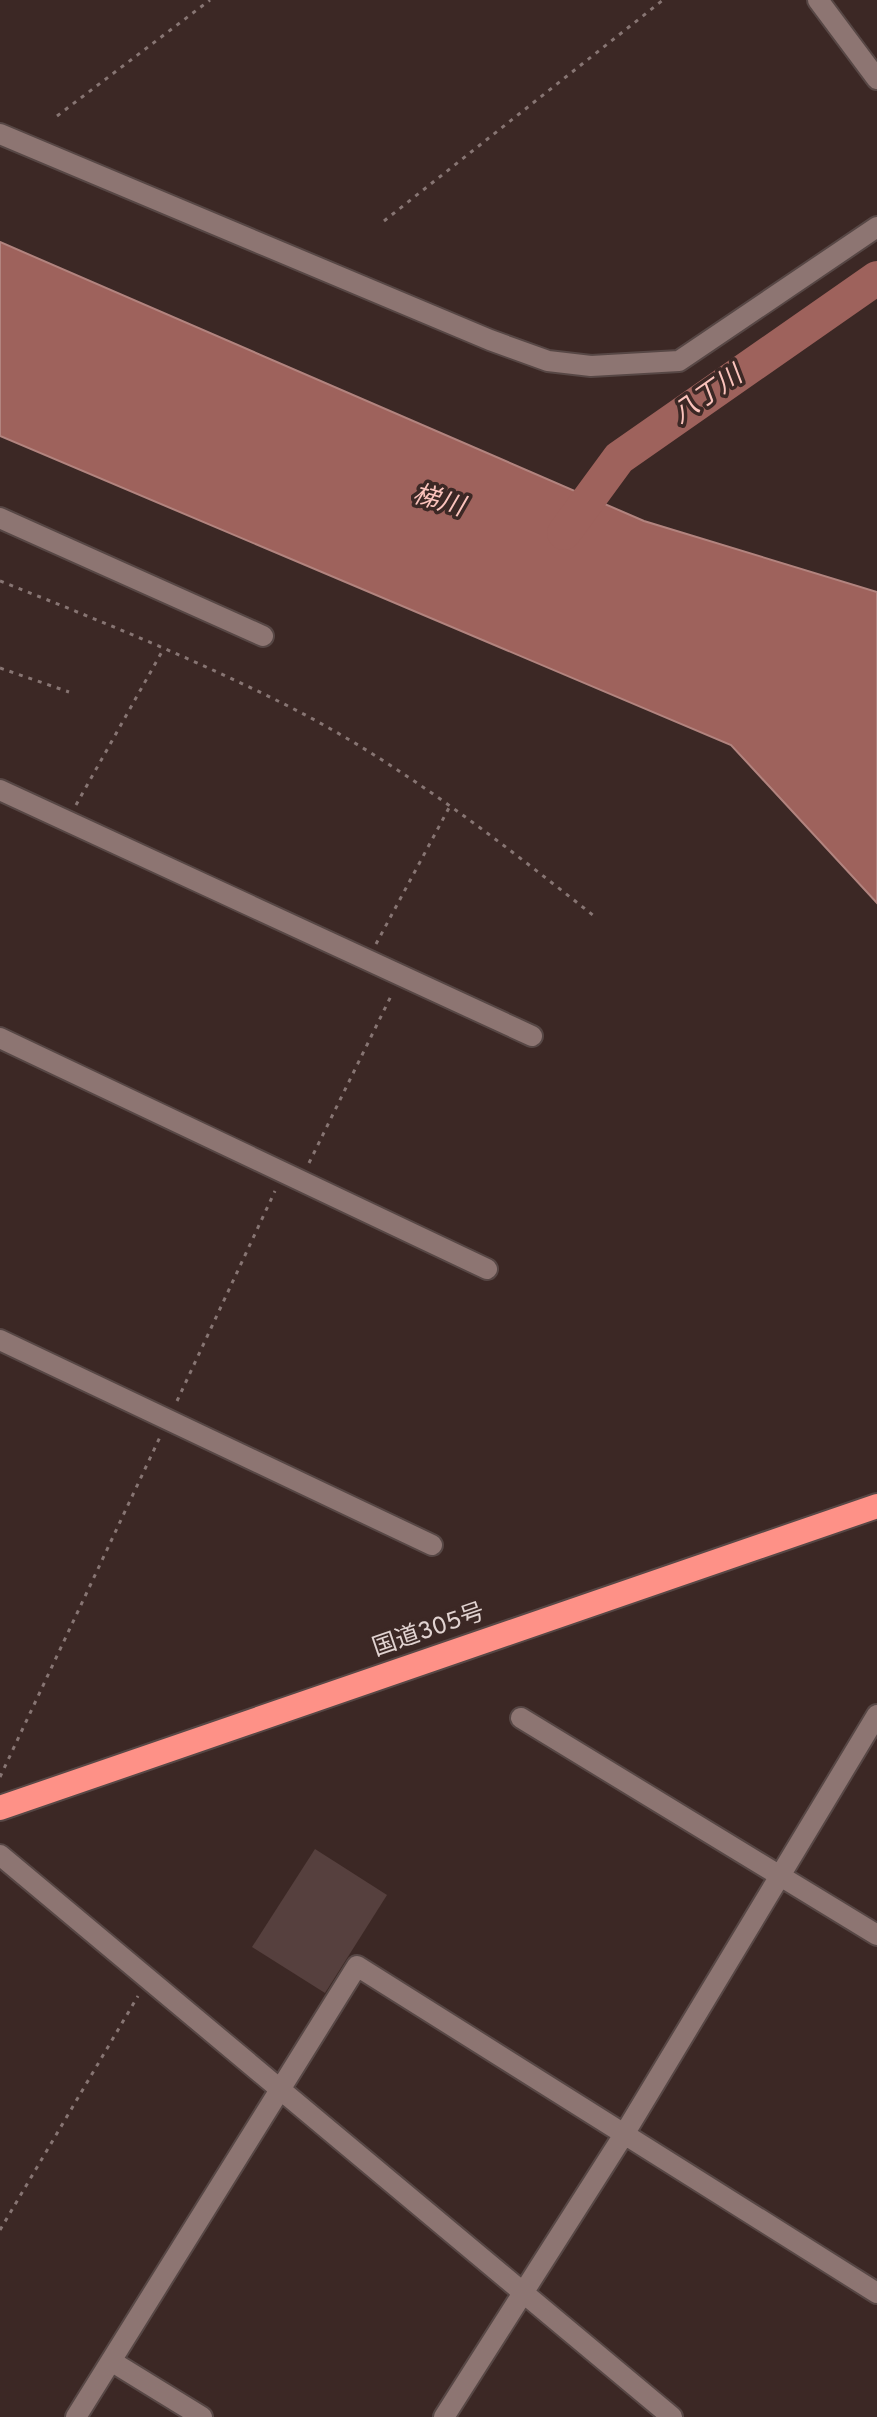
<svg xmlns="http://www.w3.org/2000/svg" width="877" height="2417" font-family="Overpass,'Noto Sans JP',sans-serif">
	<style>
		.water { fill: #9e625c; stroke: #b2847f; stroke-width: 2 }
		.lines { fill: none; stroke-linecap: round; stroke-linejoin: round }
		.river { stroke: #9e625c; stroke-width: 34 }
		.building { fill: #56403e }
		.minor-casing { stroke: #574745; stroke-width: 24 }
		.highway-casing { stroke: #574745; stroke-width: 28 }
		.path { stroke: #877573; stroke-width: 3; stroke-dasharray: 4 6; stroke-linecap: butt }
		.minor { stroke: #8d7572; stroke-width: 20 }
		.highway { stroke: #fe9187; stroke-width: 24 }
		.labels { text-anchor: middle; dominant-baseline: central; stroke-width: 7; stroke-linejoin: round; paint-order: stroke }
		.street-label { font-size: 24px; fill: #e1d3d1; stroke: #3c2825 }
		.water-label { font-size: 26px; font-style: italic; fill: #fbc3bc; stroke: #3c2825 }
	</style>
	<rect width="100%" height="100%" fill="#3c2825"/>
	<path class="water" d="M0,242l644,279 233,71v311l-146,-158 -731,-309z"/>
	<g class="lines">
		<path class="river" d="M564,533l55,-75 258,-180"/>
	</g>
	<path class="building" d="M315,1849l72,46 -62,98 -73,-46z"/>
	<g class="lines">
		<g class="minor-casing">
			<path id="minor" d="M818,0l59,79
				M0,134l490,206 58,21 43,5 88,-5 198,-134
				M0,518l263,118
				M0,790l532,246
				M0,1038l487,231
				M0,1340l432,205
				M521,1718l356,217
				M0,1855l672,562
				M111,2361l91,56
				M76,2417l281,-451 520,327
				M444,2417l179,-281 254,-421"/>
		</g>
		<g class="highway-casing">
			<path id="highway" d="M0,1808l877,-302"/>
		</g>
		<path class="path" d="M57,116l153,-116
			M384,221l279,-221
			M0,581c96,38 192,77 284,123 112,56 213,135 310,212
			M0,668l69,24
			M76,805l88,-157
			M376,944l74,-138
			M309,1163l83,-169
			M177,1401l98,-210
			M0,1777l160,-340
			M0,2230l138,-234"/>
		<use href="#minor" class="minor"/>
		<use href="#highway" class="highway"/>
	</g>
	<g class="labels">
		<g class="street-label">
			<text transform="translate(429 1631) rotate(-19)">国道305号</text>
		</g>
		<g class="water-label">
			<text transform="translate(708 396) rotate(-35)">八丁川</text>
			<text transform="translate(438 502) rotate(16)">梯川</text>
		</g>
	</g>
</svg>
